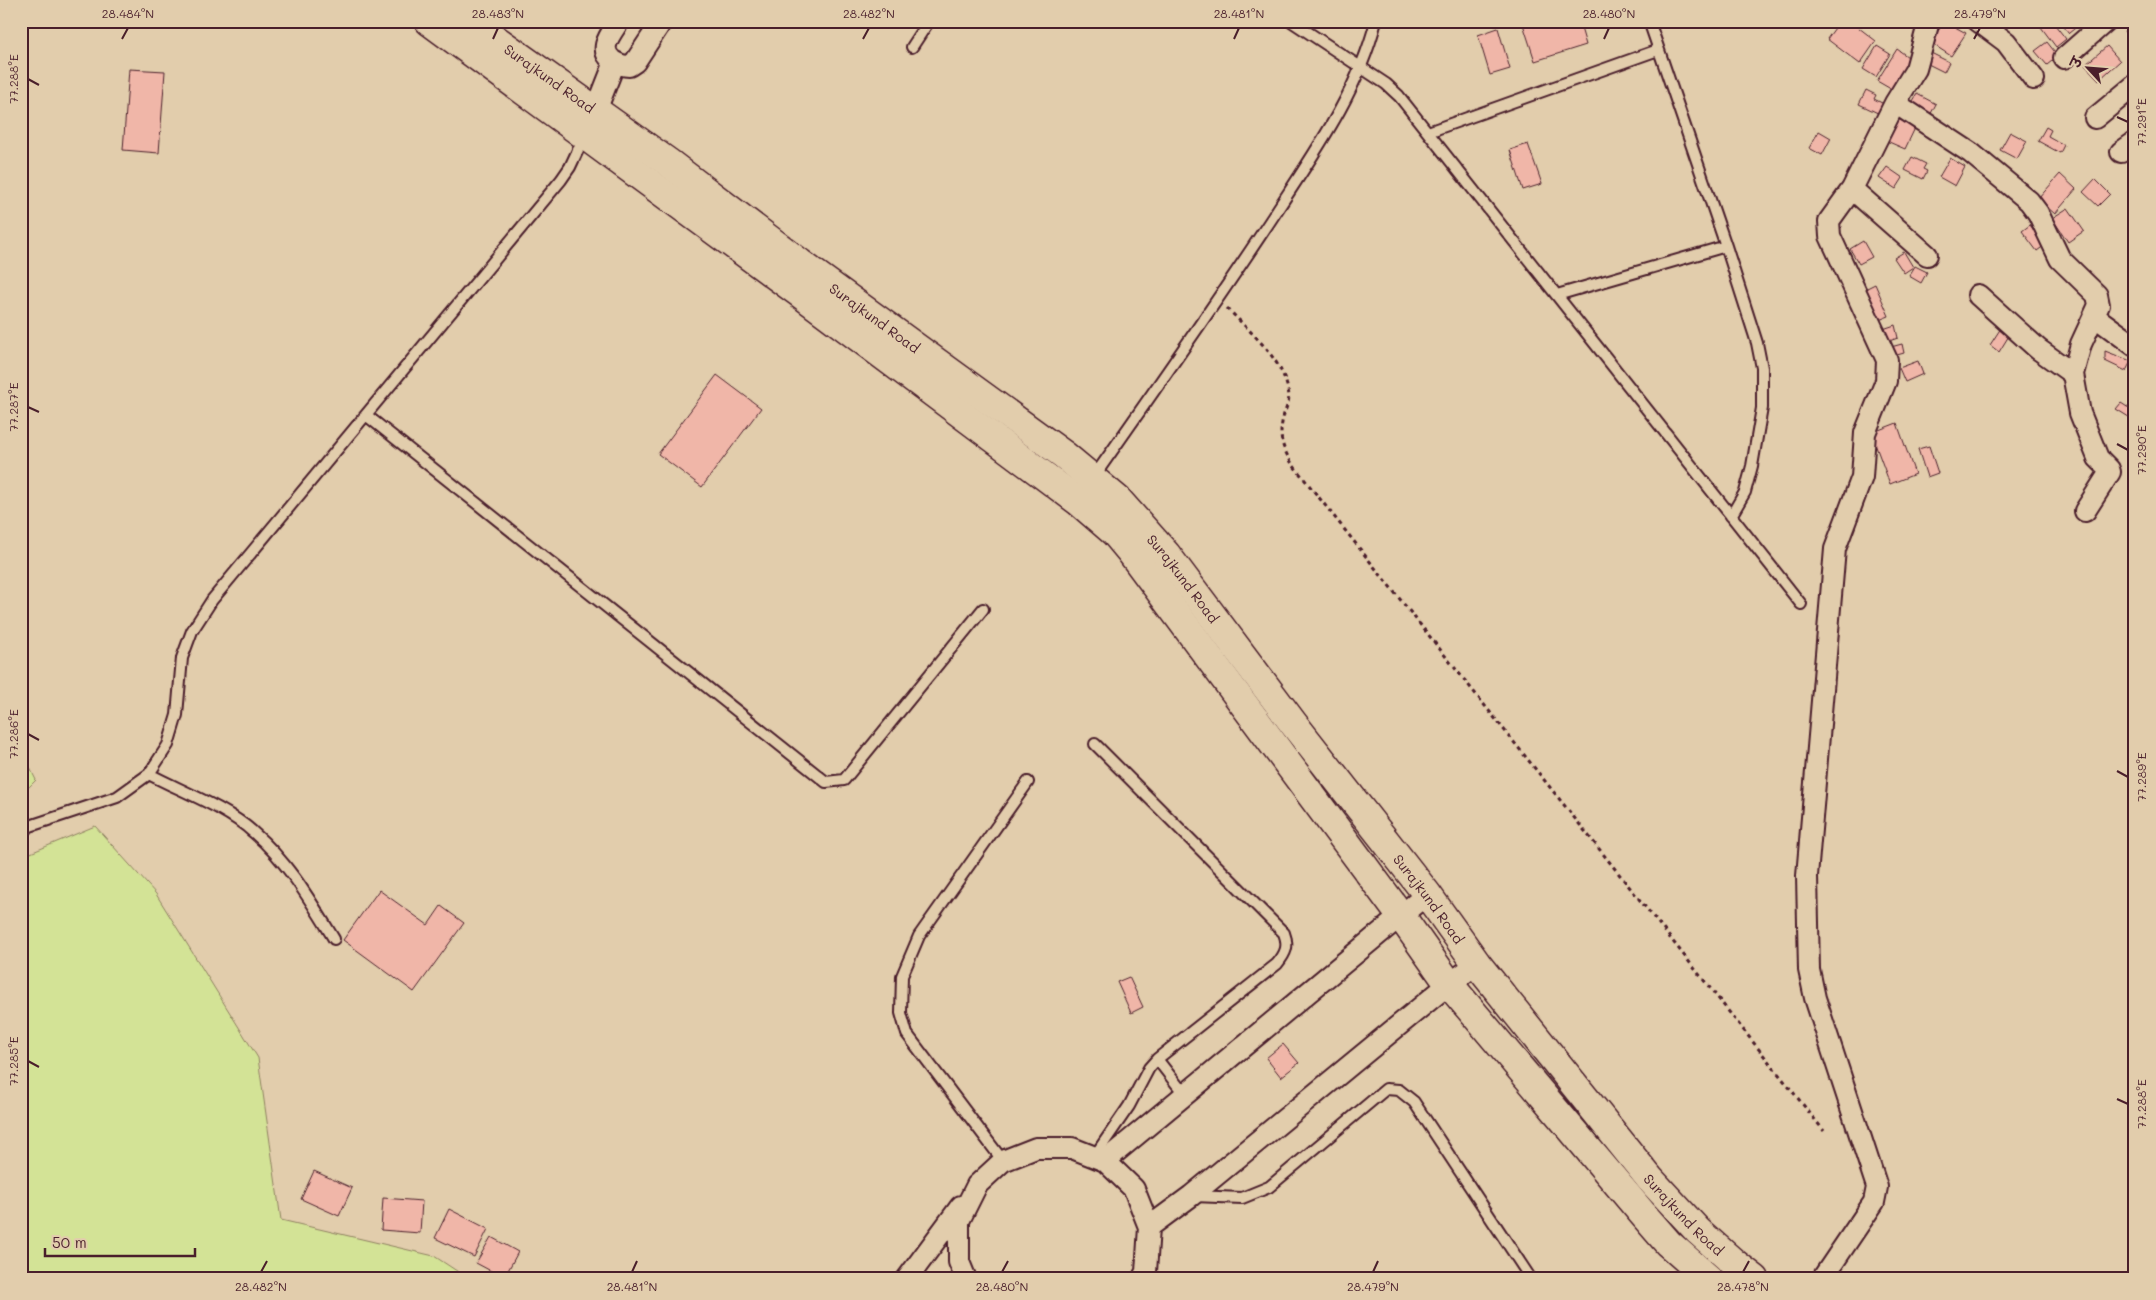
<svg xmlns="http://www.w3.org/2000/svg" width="2156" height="1300" font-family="Mali,'Playpen Sans Deva',sans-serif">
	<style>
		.green { fill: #d3e396; stroke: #8e8160 }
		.building { fill: #f0b6a8; stroke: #4a1f2b }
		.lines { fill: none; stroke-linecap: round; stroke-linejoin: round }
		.lane-casing { stroke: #4a1f2b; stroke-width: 14 }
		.street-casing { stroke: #4a1f2b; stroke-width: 24 }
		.secondary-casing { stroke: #4a1f2b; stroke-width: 31 }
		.path { stroke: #4a1f2b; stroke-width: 3; stroke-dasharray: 4 4; stroke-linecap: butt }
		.lane { stroke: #e2cdac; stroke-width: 10 }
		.street { stroke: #e2cdac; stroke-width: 20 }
		.secondary { stroke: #e2cdac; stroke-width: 28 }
		.ticks { fill: none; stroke: #4a1f2b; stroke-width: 2 }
		.labels { text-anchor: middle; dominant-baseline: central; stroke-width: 5; stroke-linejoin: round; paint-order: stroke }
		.street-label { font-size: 14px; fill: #4a1f2b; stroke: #e2cdac }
		.neatline { fill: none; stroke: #4a1f2b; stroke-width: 2 }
		.ticks-label { font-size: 12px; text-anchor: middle; fill: #4a1f2b }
	</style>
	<rect width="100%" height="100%" fill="#e2cdac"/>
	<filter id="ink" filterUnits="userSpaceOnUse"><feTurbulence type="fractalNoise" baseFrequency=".02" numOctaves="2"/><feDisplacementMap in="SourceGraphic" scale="10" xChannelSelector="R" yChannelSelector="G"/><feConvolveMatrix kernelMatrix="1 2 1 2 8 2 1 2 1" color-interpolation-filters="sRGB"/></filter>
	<g filter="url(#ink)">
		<path class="green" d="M21,750l15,30 -15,15z
			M95,826l61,68 102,164 23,162 153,36 35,23h-448v-422z"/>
		<path class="building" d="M1522,21h57l7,24 -51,16z
			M1840,21h10l26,20 -16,23 -33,-25z
			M1944,21l22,12 -15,23 -20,-13z
			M2049,21h3l14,18 -10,8 -15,-20z
			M2059,21h17l3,4 -10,8z
			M2135,22v22l-11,-13z
			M1498,28l12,41 -20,6 -12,-40z
			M2047,42l11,14 -11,9 -12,-14z
			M1877,46l13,8 -14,23 -13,-8z
			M2107,46l13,15 -21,19 -14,-15z
			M1897,49l18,13 -19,30 -19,-11z
			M1931,53l18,9 -5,10 -18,-9z
			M129,69l36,2 -6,82 -36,-3z
			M1866,90l10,5 -2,4 14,7 -4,10 -25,-12z
			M2135,92v23l-11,-15z
			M1917,94l19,10 -8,15 -19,-11z
			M1893,116l22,12 -10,21 -23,-10z
			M2046,127l5,3 -3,6 16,9 -4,8 -22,-12z
			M1819,131l12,7 -9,17 -13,-7z
			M2010,132l17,9 -10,18 -17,-9z
			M1528,144l14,40 -19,6 -13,-40z
			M1912,157l14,7 -3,5 4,2 -4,8 -18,-9z
			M1950,158l15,9 -10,19 -16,-9z
			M1887,167l16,11 -7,11 -17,-11z
			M2060,174l16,15 -21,25 -17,-15z
			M2095,179l15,15 -12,12 -15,-14z
			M2068,208l16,23 -16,11 -16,-24z
			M2030,225l15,20 -8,6 -15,-20z
			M1863,241l9,16 -13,7 -9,-15z
			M1904,252l9,15 -9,6 -10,-15z
			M1915,266l12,6 -6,11 -12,-7z
			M1875,284l14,32 -10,4 -14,-31z
			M1895,325l3,13 -12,4 -3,-13z
			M2001,328l9,6 -11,18 -9,-7z
			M1902,344l2,9 -14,4 -3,-9z
			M2105,351l26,10 -5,10 -21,-10z
			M1918,361l5,13 -18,8 -6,-14z
			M717,375l44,33 -59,79 -44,-33z
			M2121,403l14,9 -3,7 -16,-10z
			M1897,423l18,51 -25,10 -19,-51z
			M1929,446l9,27 -11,4 -9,-28z
			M379,890l49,35 13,-19 23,17 -50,69 -71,-52z
			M1129,977l14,30 -12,6 -14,-31z
			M1283,1044l16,19 -18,14 -15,-19z
			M314,1171l38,17 -13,28 -38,-17z
			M383,1198l39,3 -2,32 -39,-3z
			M449,1209l39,20 -14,28 -39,-19z
			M491,1237l27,15 -14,26 -28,-15z"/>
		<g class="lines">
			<g class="lane-casing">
				<path id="lane" d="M1291,21l95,63 13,12 402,508
					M1649,21l77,225 31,97 5,25v40l-10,58 -7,26 -14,24
					M912,47l17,-26
					M1428,132l230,-82
					M1557,295l169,-49
					M366,415l460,367 18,-2 139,-171
					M1093,478c62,-88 124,-176 183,-266 39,-60 82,-120 100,-191
					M149,774c32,17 78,34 104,58 35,30 57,68 81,107
					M21,832l9,-6 87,-29 32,-23 19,-29 9,-30 5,-57 10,-27 20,-31 349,-420 9,-13 14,-30
					M1157,1059l28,36
					M1094,1157l35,-51 20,-38 8,-9 120,-95c9,-11 12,-18 7,-31l-189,-189
					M1003,1161l-96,-127 -6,-21 1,-37 17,-40 109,-154
					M1194,1196l48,2 27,-11 117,-98 13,1 15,12 117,177"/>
			</g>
			<g class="street-casing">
				<path id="street" d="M619,21c-8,13 -22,28 -6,40 5,3 10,5 16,5l6,-4 27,-41
					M1978,21l28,21 28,37
					M2064,58l42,-37
					M1895,103l76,50 58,48 9,12 22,46 37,36 2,10 -18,39 -8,30 7,39 18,45 11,11 1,3 -25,39
					M2095,118l40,-33
					M591,123l24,-61
					M2121,152l14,-10
					M1852,189l75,66
					M1978,295l60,54 35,25
					M2094,316l41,30
					M1105,1161l322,-267
					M1149,1227l42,-31 258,-212 28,-20
					M907,1279l54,-73
					M966,1279l-7,-17v-41l18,-36 26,-24 33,-13h36l33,13 29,28 15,38 -3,45 -4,7
					M1822,1279l52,-77 3,-15 -62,-189 -6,-28 -2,-94 28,-327 27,-72 3,-44 21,-52 1,-21 -57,-124 -1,-15 23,-32 43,-86 21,-34 13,-48"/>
			</g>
			<g class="secondary-casing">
				<g id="secondary">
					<path d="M429,21l369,271 280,209 37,32 15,18 271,365 48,68 193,229 26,30 41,36"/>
					<path id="s1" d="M470,21l199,142 131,100 264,192 54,45 48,54 127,169 134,171 50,70 173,215 48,52 35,31 22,17"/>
				</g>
			</g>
			<path class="path" d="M1227,308c23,24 58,52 62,88 0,5 -3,13 -5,18 -6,22 -3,32 9,51l531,666"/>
			<use href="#lane" class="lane"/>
			<use href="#street" class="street"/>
			<use href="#secondary" class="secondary"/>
		</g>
	</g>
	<path class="ticks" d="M122,39l6,-11M493,39l5,-11M863,39l6,-11M1234,39l5,-11M1604,39l5,-11M1974,39l6,-11M28,79l11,6M2117,117l11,5M28,407l11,5M2117,444l11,6M28,734l11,6M2117,771l11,6M28,1061l11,6M2117,1099l11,5M261,1272l6,-11M632,1272l5,-11M1002,1272l6,-11M1373,1272l5,-11M1743,1272l6,-11"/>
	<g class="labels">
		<g class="street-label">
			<text stroke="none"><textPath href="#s1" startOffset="98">Surajkund Road</textPath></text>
			<text stroke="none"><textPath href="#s1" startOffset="502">Surajkund Road</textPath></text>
			<text stroke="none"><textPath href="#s1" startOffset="908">Surajkund Road</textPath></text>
			<text stroke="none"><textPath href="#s1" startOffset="1312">Surajkund Road</textPath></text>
			<text stroke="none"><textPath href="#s1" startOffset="1718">Surajkund Road</textPath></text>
		</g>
	</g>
	<rect width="2156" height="1300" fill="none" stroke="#e2cdac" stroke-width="55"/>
	<g transform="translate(2088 68) rotate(296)" stroke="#e2cdac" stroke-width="4" paint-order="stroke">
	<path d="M0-4L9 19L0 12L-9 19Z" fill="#4a1f2b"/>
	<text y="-8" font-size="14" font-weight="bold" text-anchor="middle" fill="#4a1f2b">उ</text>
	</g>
	<path d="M45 1248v8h150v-8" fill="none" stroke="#4a1f2b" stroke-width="2.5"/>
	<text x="52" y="1248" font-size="15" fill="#4a1f2b" stroke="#e2cdac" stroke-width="4" paint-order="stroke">50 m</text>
	<rect x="28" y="28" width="2100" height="1244" class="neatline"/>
	<g class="ticks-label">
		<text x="128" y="18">28.484°N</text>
		<text x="498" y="18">28.483°N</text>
		<text x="869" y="18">28.482°N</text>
		<text x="1239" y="18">28.481°N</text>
		<text x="1609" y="18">28.480°N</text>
		<text x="1980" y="18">28.479°N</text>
		<text transform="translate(14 79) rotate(-90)" y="4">77.288°E</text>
		<text transform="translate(2142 122) rotate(-90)" y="4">77.291°E</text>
		<text transform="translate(14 407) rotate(-90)" y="4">77.287°E</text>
		<text transform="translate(2142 450) rotate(-90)" y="4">77.290°E</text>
		<text transform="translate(14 734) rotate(-90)" y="4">77.286°E</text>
		<text transform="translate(2142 777) rotate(-90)" y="4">77.289°E</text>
		<text transform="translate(14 1061) rotate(-90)" y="4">77.285°E</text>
		<text transform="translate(2142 1104) rotate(-90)" y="4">77.288°E</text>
		<text x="261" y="1291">28.482°N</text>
		<text x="632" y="1291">28.481°N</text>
		<text x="1002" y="1291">28.480°N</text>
		<text x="1373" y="1291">28.479°N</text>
		<text x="1743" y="1291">28.478°N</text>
	</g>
</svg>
